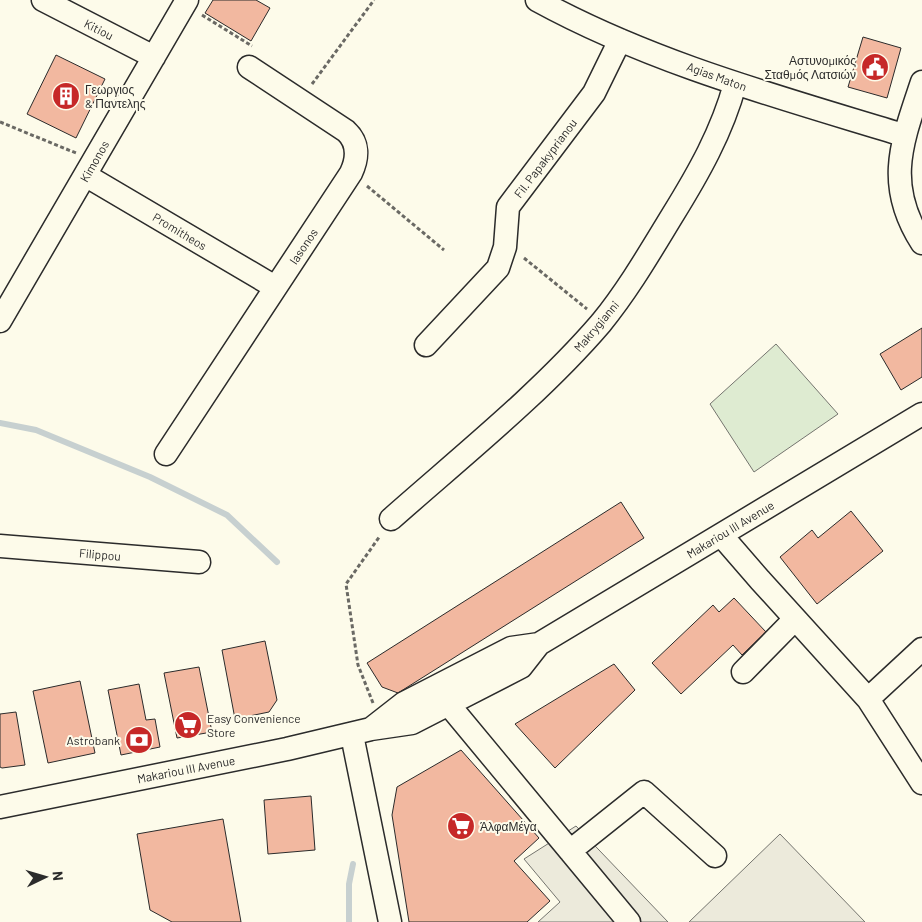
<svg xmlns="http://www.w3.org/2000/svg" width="922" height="922" font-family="Barlow,sans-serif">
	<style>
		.green { fill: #deebd1; stroke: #74746e }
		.parking { fill: #eceadb; stroke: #74746e }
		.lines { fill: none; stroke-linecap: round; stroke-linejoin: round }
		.stream { stroke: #c7d0d0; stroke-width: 6 }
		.building { fill: #f2b8a0; stroke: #2b2b2b }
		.minor-casing { stroke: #2b2b2b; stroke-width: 25 }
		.path { stroke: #6a6964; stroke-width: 3; stroke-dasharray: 4 2.5; stroke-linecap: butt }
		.minor { stroke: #fdfbea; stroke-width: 22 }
		.labels { text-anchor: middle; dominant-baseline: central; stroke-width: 4; stroke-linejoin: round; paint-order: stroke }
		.street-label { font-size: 12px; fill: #2b2b2b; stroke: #fdfbea }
		.poi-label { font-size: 12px; fill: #2b2b2b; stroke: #fdfbea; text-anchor: start }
	</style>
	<rect width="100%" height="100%" fill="#fdfbea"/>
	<path class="green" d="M776,344l62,70 -84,58 -44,-68z"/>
	<path class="parking" d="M576,826l92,96h-130l22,-20 -36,-43z
		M780,834l85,88h-176z"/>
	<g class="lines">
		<path class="stream" d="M0,423l36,7 114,47 77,38 50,47
			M349,922v-38l4,-20"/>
	</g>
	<path class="building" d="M213,0h43l14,8 -19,33 -46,-28z
		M863,37l38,11 -14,50 -39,-11z
		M56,55l49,24 -29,59 -49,-24z
		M922,328v49l-21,13 -21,-36z
		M621,502l23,36 -246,155 -16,-6 -15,-24z
		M851,511l32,40 -66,53 -37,-47 32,-27 6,8z
		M734,598l32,34 -24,23 -9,-10 -52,49 -29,-31 61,-58 6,7z
		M265,641l12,59 -8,12 -34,7 -13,-69z
		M614,664l21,26 -80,78 -40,-44z
		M199,667l13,65 -35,6 -13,-65z
		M80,681l15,72 -47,10 -15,-72z
		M139,684l7,36 9,-1 5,28 -39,8 -13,-65z
		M16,712l9,53 -23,3 -2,-1v-53z
		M461,750l78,88 -25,23 36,40 -23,21h-118l-17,-107 5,-28z
		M311,796l4,54 -47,4 -4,-54z
		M223,819l18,103h-69l-22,-12 -13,-76z"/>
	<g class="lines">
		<g class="minor-casing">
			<path id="minor" d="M43,0l111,57
				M537,0c115,63 242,97 366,135
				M922,82c-20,60 -38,102 0,161
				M85,175l190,112
				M0,321l187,-321
				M426,345l72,-77 7,-21 3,-40 86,-114 26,-53
				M166,454l185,-281c7,-15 8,-30 -5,-42l-97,-64
				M391,519c70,-62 150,-126 210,-196 27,-33 49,-71 71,-107 26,-42 50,-84 63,-132
				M721,535l39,45 108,119 54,84
				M0,546l199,16
				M743,672l52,-53
				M868,699l54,-50
				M449,705l180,217
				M372,728l32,-25 107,-55 28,-4
				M352,735l38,187
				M0,807l287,-58 84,-20 41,-6 109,-56 18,-23 383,-230
				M570,851l74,-59 71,64"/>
		</g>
		<path class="path" d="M202,15l50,31
			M312,84l62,-84
			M0,122l76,31
			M367,186l77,64
			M524,258l63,51
			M373,703l-15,-38 -12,-81 34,-48"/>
		<use href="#minor" class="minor"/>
	</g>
	<defs>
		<g id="civic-disc" transform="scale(1.4375)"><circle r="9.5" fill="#c62828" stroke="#fdfbea"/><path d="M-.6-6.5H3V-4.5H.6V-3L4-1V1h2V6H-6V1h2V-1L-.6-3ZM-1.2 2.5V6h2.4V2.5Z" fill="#fff"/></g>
		<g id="building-disc" transform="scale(1.4375)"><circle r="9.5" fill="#c62828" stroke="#fdfbea"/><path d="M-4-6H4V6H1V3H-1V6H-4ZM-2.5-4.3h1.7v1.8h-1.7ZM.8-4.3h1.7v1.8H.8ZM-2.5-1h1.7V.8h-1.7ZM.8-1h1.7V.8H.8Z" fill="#fff"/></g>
		<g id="supermarket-disc" transform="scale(1.4375)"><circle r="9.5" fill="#c62828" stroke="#fdfbea"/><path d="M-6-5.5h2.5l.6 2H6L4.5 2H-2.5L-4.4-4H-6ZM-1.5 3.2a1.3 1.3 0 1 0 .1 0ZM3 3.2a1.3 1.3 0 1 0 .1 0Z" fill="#fff"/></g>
		<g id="bank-disc" transform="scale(1.4375)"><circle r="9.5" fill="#c62828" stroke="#fdfbea"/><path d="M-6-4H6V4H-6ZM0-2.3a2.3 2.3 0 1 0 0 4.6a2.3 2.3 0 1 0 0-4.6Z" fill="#fff"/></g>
	</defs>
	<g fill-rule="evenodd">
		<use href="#civic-disc" x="875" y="67"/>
		<use href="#building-disc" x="66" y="96"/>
		<use href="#supermarket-disc" x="188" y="725"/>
		<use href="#bank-disc" x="139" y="740"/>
		<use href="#supermarket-disc" x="461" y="826"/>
	</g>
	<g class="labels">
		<g class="street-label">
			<text transform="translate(99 29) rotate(27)">Kitiou</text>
			<text transform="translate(717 76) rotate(20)">Agias Maton</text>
			<text transform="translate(545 158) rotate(-53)">Fil. Papakyprianou</text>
			<text transform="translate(94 161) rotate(-60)">Kimonos</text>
			<text transform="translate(180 231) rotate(31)">Promitheos</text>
			<text transform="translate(303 246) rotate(-56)">Iasonos</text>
			<text transform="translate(596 326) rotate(-50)">Makrygianni</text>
			<text transform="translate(730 529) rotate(-31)">Makariou III Avenue</text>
			<text transform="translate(100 554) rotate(5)">Filippou</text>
			<text transform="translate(186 769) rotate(-11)">Makariou III Avenue</text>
		</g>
		<g class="poi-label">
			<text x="856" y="60" text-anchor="end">Αστυνομικός<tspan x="856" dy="14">Σταθμός Λατσιών</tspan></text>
			<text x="85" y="89">Γεωργιος<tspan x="85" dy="14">&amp; Παντελης</tspan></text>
			<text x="207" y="718">Easy Convenience<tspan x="207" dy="14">Store</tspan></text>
			<text x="120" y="740" text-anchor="end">Astrobank</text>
			<text x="480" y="826">ΆλφαΜέγα</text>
		</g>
	</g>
	<g transform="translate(45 877) rotate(85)" stroke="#fdfbea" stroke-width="4" paint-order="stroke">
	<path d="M0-4L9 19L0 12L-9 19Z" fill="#2b2b2b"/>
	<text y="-8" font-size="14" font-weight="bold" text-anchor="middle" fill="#2b2b2b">N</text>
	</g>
</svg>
